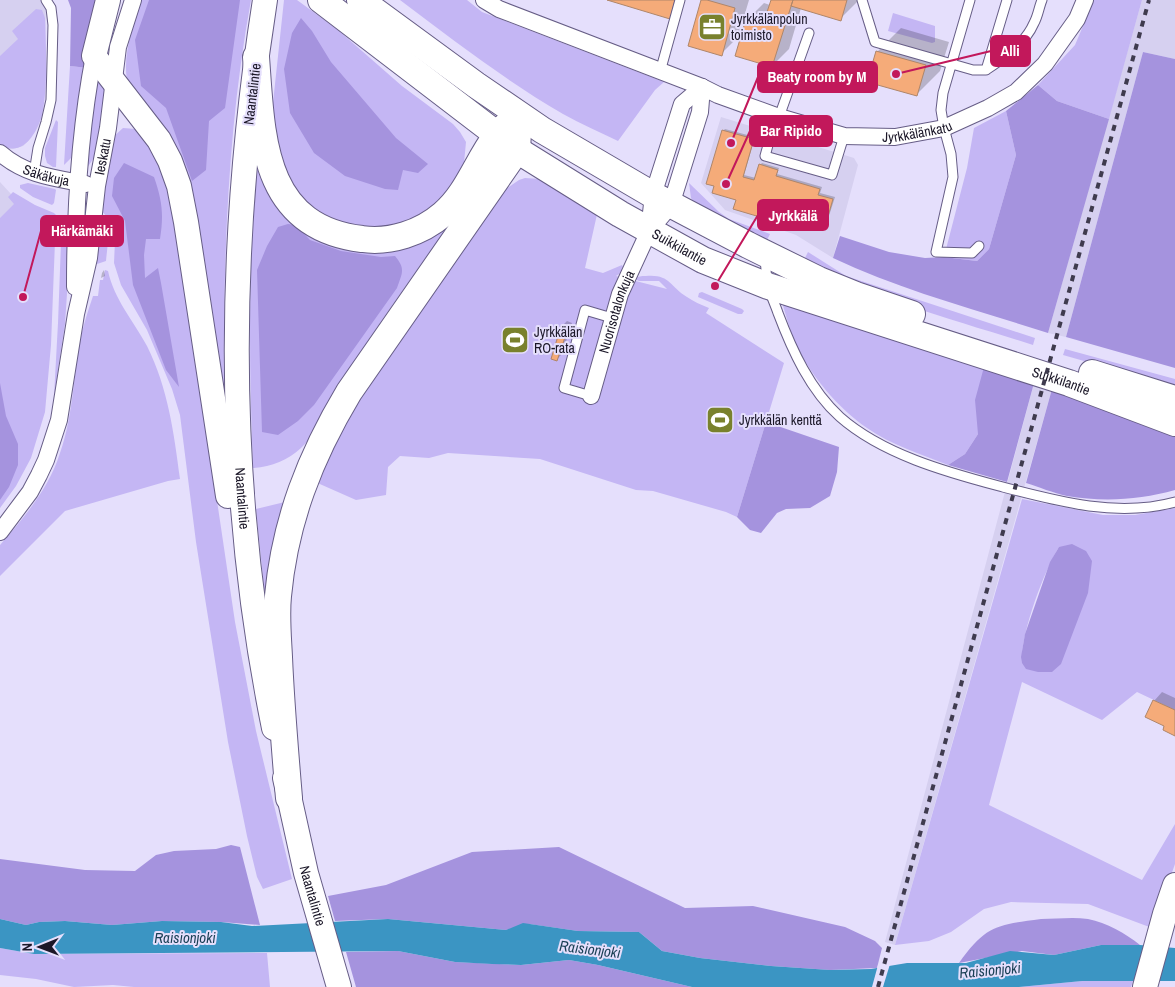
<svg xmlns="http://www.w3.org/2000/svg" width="1175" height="987" font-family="'Archivo Narrow',sans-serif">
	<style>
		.built { fill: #d6d0f0 }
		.green { fill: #c4b6f4; fill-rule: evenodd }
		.forest { fill: #a593de }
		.water { fill: #3b95c3 }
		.pier { fill: #e5dffc }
		.shadow { fill: #0003 }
		.building { fill: #f5ab79; stroke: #af866a }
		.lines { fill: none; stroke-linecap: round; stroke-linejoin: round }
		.lane-casing { stroke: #665d86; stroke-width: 11 }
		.street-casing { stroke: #665d86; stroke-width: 18 }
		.secondary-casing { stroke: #665d86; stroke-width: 26 }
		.primary-casing { stroke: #665d86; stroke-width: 28 }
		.lane { stroke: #fff; stroke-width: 9 }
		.street { stroke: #fff; stroke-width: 16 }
		.secondary { stroke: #fff; stroke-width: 24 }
		.primary { stroke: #fff; stroke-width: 26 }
		.rail { stroke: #3f3b4e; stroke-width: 4; stroke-dasharray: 6 6; stroke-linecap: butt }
		.labels { text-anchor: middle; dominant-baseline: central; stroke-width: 4; stroke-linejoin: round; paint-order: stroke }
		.poi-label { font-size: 14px; fill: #1b1728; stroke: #e5dffc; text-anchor: start }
		.street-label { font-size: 14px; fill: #1b1728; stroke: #e5dffc }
		.water-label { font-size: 15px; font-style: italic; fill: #193f54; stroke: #e5dffc }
		.leader { fill: none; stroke: #c2185b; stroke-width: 2 }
		.callout-dot { fill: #c2185b; stroke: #e5dffc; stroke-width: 2 }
		.callout { fill: #c2185b; stroke: #c2185b; stroke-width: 2 }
		.callout-label { font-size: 15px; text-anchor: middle; font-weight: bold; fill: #fff }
	</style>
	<rect width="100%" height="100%" fill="#e5dffc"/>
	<path class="built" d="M0,0h46l-2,94 -2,21 -13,25 -6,6 -10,3h-5l-8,-5z
		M1142,0h33v59l-32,-7 -77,285 -18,-4z
		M721,117l133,41 4,7 -25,93 -37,-23 -71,-25 -24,-27z
		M0,182l22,24 -22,20z
		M1034,383l18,6 -157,556 -10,-3z"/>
	<path class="green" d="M141,0h110c-25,136 -28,274 -27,412l-33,-203 -62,-121c-9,-28 4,-61 12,-88z
		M284,0h13l41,30 64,56 51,38 7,8 6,10 -2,21 -25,42 -38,24 -53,1 -53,-34 -23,-69v-15z
		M400,0h67l15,12 182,70 -9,8 -37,51c-18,-9 -37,-17 -55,-27 -57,-33 -110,-74 -163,-114z
		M1094,0h48l-33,119 -52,-18 -19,-16 37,-40z
		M36,9l6,1 3,8c1,27 3,71 -3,97 -5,19 -21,44 -42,29v-88l18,-17 -6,-8z
		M893,13l42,13v16l-3,1 -44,-12z
		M70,66l18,2 -14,79 -3,11 -7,7z
		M96,77l10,9 -9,67 -10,15z
		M1006,111l10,44 -27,94 -12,12 -33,-4 23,-89 7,-40z
		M56,120l2,2 -2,45h-3l-6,-4 -2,-7v-8z
		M123,128l13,1c21,23 29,53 38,82l61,411 21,109 36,148 -29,10 -6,-12 -10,-41 -19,-94 -32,-200 -16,-127 -8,-26 -25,-59 -26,-45 -7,-22 1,-22 -3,-18 -11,-13 11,-72z
		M258,164l74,77 129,-33c-40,57 -81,113 -119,172 -14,21 -21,50 -41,68 -13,12 -30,19 -48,20 -3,-81 -5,-163 0,-244 1,-16 -1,-46 5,-60z
		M525,178l15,1 58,31 -13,58 18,5 19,-8 1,2 -2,6 -5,3 51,13 -8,-8h-20l-4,-2c3,-3 6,-3 11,-3 24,-2 23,10 41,21 6,4 14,8 22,11l-3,5 78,50 -47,154 -11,-5 -73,-21 -17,-1 -96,-31 -92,-6 -19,5 -29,-2 -12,11 -2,28 -30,5 -43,-19 12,-37 178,-253 16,-11z
		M28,183l27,6 1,1 -2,13 -2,2 -19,-8 -13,-9v-3z
		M689,183l30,29 10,7 41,15 -3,6 -33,-12 -37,-21 -6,-9z
		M13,192l22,13 19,8 2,2 -5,130 -6,67 -14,46 -15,28 -16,22v-290l14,-14 -6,-7z
		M62,216l10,1 -7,107 -11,72 4,-73z
		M99,219c13,11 8,28 7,42l-9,3 -1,-15z
		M808,252l38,24 189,62 -2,7c-74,-24 -163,-46 -228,-87z
		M105,270l3,1c6,28 26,51 39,75 21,42 27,87 33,133l-12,2 -103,30 -65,65v-31c24,-27 49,-57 60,-92 14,-39 13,-81 22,-121 3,-12 7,-24 11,-36h5l2,-16h3z
		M702,292l40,17 2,2 -2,3h-4l-40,-17 1,-4z
		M781,299l203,68 -6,67 -13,20 -17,11c-27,-11 -57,-20 -81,-37 -29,-20 -54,-50 -70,-81 -7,-15 -11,-32 -16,-48z
		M1065,349l110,30v8l-112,-32z
		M1022,499l81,16h32l40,-7v202l-38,-18 -35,28 -80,-38 -33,123 153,75 33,-56v40l-23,64 -64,-24 -77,-2 -27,7 -33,23 -22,9 -34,4zM1059,547l-37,116c-2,-28 22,-92 37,-116z
		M289,501l-24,97 -9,-89z
		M0,948l34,6 233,-1 3,34h-136l-21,-2 -39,2 -38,-8 -36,-4z
		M1082,981h51l-2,6h-112z"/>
	<path class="forest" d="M68,0h35l-15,68 -18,-2 1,-58z
		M149,0h91l-15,108 -16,13 -3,49 -14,11 -26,-73 -25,-22 -6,-46z
		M301,18l11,13 19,31 65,76 32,26 -10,9 -15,-3 -5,20 -13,-1 -40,-13 -31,-23 -24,-40 -6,-44 8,-36z
		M1143,52l32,7v309l-109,-31z
		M1038,85l19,16 52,18 -61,214c-72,-23 -147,-43 -215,-75l7,-22 49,16 36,6 19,-1 33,4 12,-12 27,-94 -10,-44z
		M124,163l30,14c8,23 10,37 6,62h-14l-2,16 1,23 13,-10 3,15 18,104 -13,-17 -33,-85 -8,-64 -13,-25 2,-18z
		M288,224l8,1 14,15 31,11 40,6 14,-1c11,13 7,17 2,32l-83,117 -16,16 -20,14 -16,-3 -5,-162 10,-24 11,-19z
		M984,367l50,16 -27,99 -59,-17 17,-11 13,-20 -3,-34z
		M0,383l6,33 12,28v21l-9,22 -9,13z
		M1052,389l123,46v55c-35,10 -72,12 -108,6 -14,-3 -28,-9 -41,-13z
		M766,422l73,25 -2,25 -7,24 -20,12 -24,1 -9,4 -16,20 -11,-3 -13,-13z
		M1072,544l14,7 6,10 -4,32 -27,71 -9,8h-14l-12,-3 -4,-6 -1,-6 4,-23 25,-72 9,-15z
		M231,845l9,2 20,78 -39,-3 -59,-1 -50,4 -47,-4 -26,1 -13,3 -26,-6v-60l85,11 50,1 21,-16 18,-4 42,-2z
		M559,847l126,61 68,-2 92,21 30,14 7,7 -5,20 -47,2 -59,-4 -71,-8 -38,-7 -23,-19 -61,-1 -49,-7 -23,6 -118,-11 -53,2 -7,-25 58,-11 86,-33z
		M1041,919c15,0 32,-2 47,0 19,4 37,14 52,26h-39l-47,10 -32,-4 -63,12c27,-38 38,-38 82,-44z
		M398,951l57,11 66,3 48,-5 29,5 94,22h-336l-10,-35z"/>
	<path class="water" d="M0,919l26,6 13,-3 26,-1 47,4 50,-4 59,1 31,4 136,-7 118,11 17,-7 55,8 61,1 23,19 38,7 71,8 59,4 41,-1 36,-6h59l44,-12 44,4 47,-10h39l35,3v33h-93l-63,6h-327l-94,-22 -29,-5 -48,5 -29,-1 -37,-2 -57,-11 -364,3 -34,-6z"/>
	<path class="pier" d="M890,964l-7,23h-11l6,-22z"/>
	<path class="shadow" d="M703,0h46l-11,37 -17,17z
		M772,0h87l-19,19 -39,-11 -12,41 -17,17 -25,-46 17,-17 6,2z
		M901,28l48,14 -9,29 -24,24 -39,-43z
		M725,129l30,8 -11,38 12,3 4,-13 2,-2 17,5 -2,6 45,13 -2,6 15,4 -7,22 -2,3 -15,-5 -4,7 -34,-10 -3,5 -32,-20 -15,-68z
		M104,270l1,6 -4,2 1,-5z
		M567,321l5,2 -10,31 -5,5 5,-33z
		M1162,692l13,6v37l-9,-10 -12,-24z"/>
	<path class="building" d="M607,0h68l-5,19z
		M701,0h6l28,8 -13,48 -34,-10z
		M771,0h22l-21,67 -37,-11 11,-37 17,5z
		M793,0h54l-6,21 -50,-15z
		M876,51l50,14 -9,31 -50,-14z
		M722,130l32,9 -11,38 11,3 5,-16 19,6 -2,6 44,13 -2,6 15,4 -7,24 -16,-5 -3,7 -36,-10 -1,5 -37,-11 3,-9 -24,-7 2,-7 -8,-2z
		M561,326l7,2 -11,33 -6,-2z
		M1153,700l22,10v26l-12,-6 1,-4 -19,-9z"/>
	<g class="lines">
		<g class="lane-casing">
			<path id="lane" d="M862,0l13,42 98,28h13l21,-70
				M970,0l-27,93 -2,17 3,18 7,26 2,23 -17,75 36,1 7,-7
				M986,70c18,-12 39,-26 48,-47 4,-7 5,-16 8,-23
				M660,72l20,-72
				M776,116l-11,40 67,19 12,-39
				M779,117l30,-84
				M34,173l4,-25 8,-26 5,-22 2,-75 -2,-17 -5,-8
				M765,258c1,9 1,18 3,27 2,9 7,19 10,28 14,37 32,77 62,104 42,37 106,55 159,69 57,15 118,32 176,16
				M591,396l-27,-8 21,-78 27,8"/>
		</g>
		<g class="street-casing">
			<g id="street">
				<path id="s1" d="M484,0l15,9 203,78 16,8 61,22 65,19 51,1 49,-9 44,-20 28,-16 29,-28 32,-45 8,-19"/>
				<path id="s2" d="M0,153c25,22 54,25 86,31"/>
				<path d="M649,231l4,-36 29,-91 20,-17"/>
				<path d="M75,287c0,-78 4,-155 19,-231"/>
				<path id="s3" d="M591,396l29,-102 29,-63 22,-26 29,-93 2,-25"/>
				<path id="s4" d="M0,532l30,-40 9,-17 7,-15 13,-40 17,-106 13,-56 8,-72 11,-58 10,-81 15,-47"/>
			</g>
		</g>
		<g class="secondary-casing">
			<g id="secondary">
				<path d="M108,0l-14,56 65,84 11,21 9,25 7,36 42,274"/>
				<path id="s5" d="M265,0c-38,242 -40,488 9,728"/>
				<path id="s6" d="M285,778l21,95 33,114"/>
				<path d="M1145,987l20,-73 10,-29"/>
			</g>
		</g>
		<g class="primary-casing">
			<g id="primary">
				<path id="s7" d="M321,0l196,150 103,64 83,46 65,26 301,97 106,40"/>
				<path d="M360,0l116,85 66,45 111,65 95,50 71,35 37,15 56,19"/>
				<path d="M256,57c6,79 5,170 106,182 28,4 59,-6 81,-25 24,-20 34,-53 53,-78 3,-5 9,-9 13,-13"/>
				<path d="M1092,373l83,26"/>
				<path d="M289,798c-4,-47 -8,-94 -10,-141 -1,-20 -3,-41 -1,-61 7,-75 32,-139 71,-204l168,-242 1,-18"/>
			</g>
		</g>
		<use href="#lane" class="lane"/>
		<use href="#street" class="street"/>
		<use href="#secondary" class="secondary"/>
		<use href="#primary" class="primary"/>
		<path class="rail" d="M878,987l271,-987"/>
	</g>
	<defs>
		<g id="office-square" transform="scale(1.4375)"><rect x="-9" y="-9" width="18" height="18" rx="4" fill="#79812d" stroke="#e5dffc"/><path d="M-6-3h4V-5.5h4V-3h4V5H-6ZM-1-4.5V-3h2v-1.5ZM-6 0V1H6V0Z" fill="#fff"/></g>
		<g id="stadium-square" transform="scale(1.4375)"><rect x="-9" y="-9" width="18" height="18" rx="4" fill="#79812d" stroke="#e5dffc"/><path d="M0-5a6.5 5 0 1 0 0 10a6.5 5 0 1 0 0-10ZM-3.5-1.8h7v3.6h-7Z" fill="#fff"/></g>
	</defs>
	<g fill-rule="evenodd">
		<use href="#office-square" x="712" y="27"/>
		<use href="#stadium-square" x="515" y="340"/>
		<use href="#stadium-square" x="720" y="420"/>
	</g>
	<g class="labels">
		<g class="poi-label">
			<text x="731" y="19">Jyrkkälänpolun<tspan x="731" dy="16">toimisto</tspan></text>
			<text x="534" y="332">Jyrkkälän<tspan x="534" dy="16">RO-rata</tspan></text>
			<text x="739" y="420">Jyrkkälän kenttä</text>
		</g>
		<g class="street-label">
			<text transform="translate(252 94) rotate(-83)">Naantalintie</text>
			<text stroke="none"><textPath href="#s1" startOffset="459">Jyrkkälänkatu</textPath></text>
			<text stroke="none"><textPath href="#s4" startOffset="395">Ieskatu</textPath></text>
			<text stroke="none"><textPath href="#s2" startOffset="52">Säkäkuja</textPath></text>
			<text stroke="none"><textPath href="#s7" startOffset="436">Suikkilantie</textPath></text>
			<text stroke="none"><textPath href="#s3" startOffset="88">Nuorisotalonkuja</textPath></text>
			<text stroke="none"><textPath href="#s7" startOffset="841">Suikkilantie</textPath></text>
			<text stroke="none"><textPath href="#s5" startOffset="500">Naantalintie</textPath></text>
			<text stroke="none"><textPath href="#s6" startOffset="121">Naantalintie</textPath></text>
		</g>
		<g class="water-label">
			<text x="185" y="937">Raisionjoki</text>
			<text transform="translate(590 949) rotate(7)">Raisionjoki</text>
			<text transform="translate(990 970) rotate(-5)">Raisionjoki</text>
		</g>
	</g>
	<path class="leader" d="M896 74L991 51M731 143L758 77M726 184L750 131M715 286L758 215M23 297L41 231"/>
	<g class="callout-dot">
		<circle cx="896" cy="74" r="5"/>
		<circle cx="731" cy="143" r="5"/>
		<circle cx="726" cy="184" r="5"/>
		<circle cx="715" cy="286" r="5"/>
		<circle cx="23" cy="297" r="5"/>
	</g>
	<g class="callout">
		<rect x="991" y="36" width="39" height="30" rx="5"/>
		<rect x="758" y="62" width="119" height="30" rx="5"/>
		<rect x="750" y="116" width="82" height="30" rx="5"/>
		<rect x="758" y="200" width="70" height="30" rx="5"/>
		<rect x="41" y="216" width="82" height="30" rx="5"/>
	</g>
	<g class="callout-label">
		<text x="1010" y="56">Alli</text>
		<text x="817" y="82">Beaty room by M</text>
		<text x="791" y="136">Bar Ripido</text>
		<text x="793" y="221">Jyrkkälä</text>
		<text x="82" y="236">Härkämäki</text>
	</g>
	<g transform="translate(40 947) rotate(269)" stroke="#e5dffc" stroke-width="4" paint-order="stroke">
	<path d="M0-4L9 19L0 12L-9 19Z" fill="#1b1728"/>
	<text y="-8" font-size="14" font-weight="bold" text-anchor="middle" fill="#1b1728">N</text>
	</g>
</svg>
